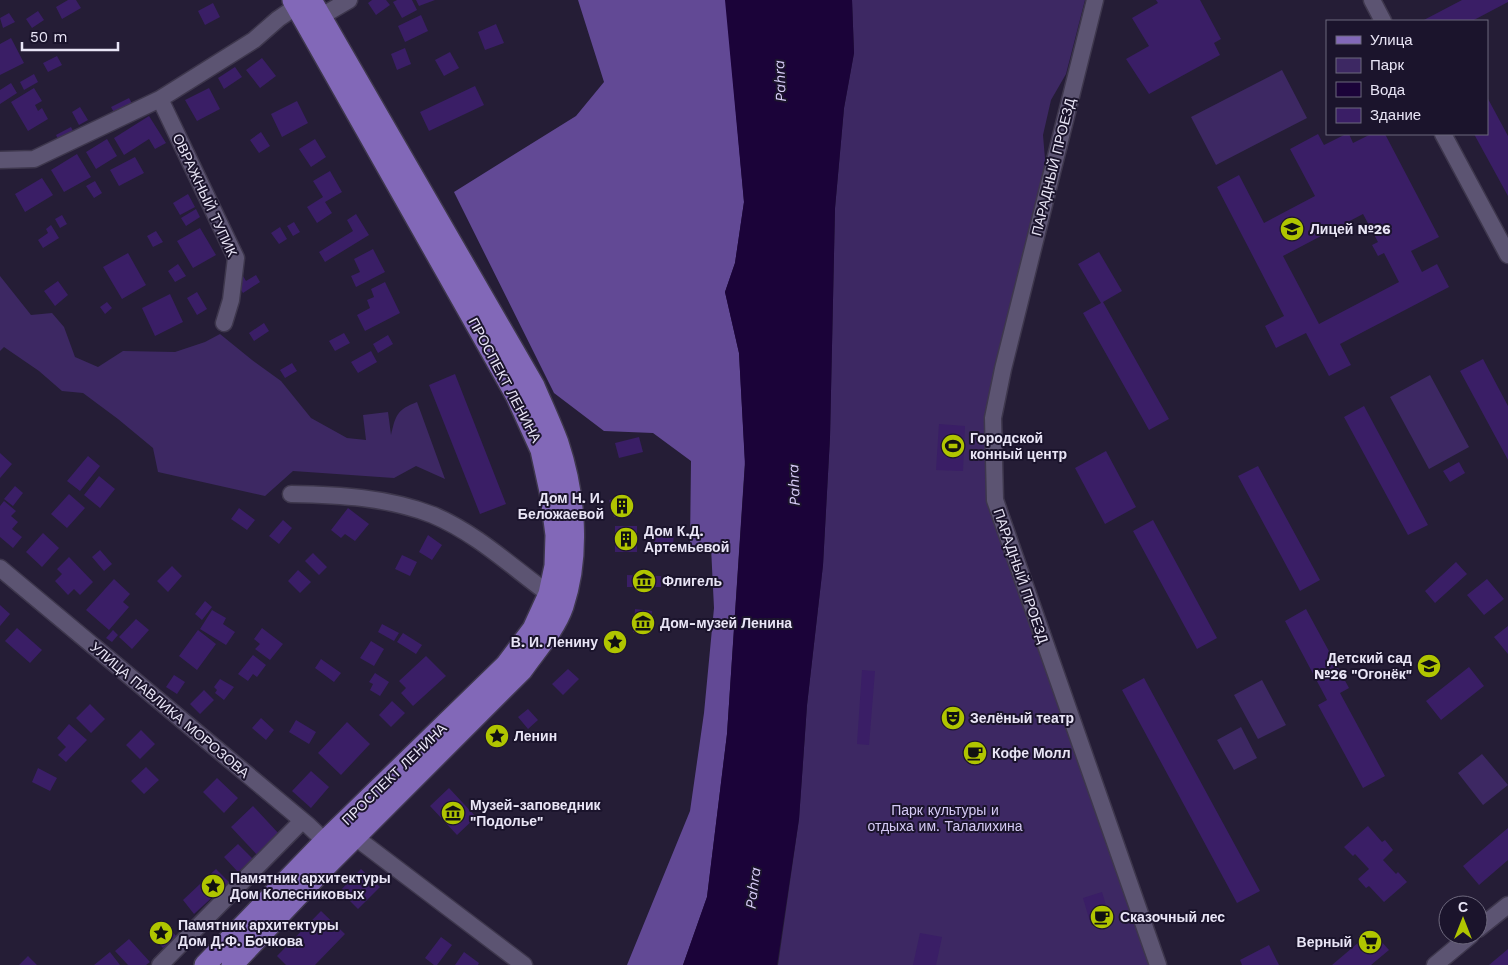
<svg xmlns="http://www.w3.org/2000/svg" width="1508" height="965" font-family="'Work Sans',sans-serif">
	<style>
		.green { fill: #3d2863 }
		.forest { fill: #624995 }
		.water { fill: #1b0339 }
		.building { fill: #3a1e66; fill-rule: evenodd }
		.lines { fill: none; stroke-linecap: round; stroke-linejoin: round }
		.minor-casing { stroke: #3e374d; stroke-width: 19 }
		.major-casing { stroke: #3e374d; stroke-width: 24 }
		.minor { stroke: #5c5472; stroke-width: 16 }
		.major { stroke: #8268b8; stroke-width: 21 }
		.labels { text-anchor: middle; dominant-baseline: central; stroke-width: 4; stroke-linejoin: round; paint-order: stroke }
		.street-label { font-size: 14px; fill: #e9e5f6; stroke: #1b142c }
		.poi-label { font-size: 14px; font-weight: bold; fill: #e9e5f6; stroke: #1b142c; text-anchor: start }
		.park-label { font-size: 14px; fill: #d5caf5; stroke: #1b142c }
		.water-label { font-size: 15px; font-style: italic; fill: #d8cdf8; stroke: #1b142c }
	</style>
	<rect width="100%" height="100%" fill="#251d36"/>
	<path class="green" d="M852,0h233l-19,74 -15,26 -8,35 3,36 -60,249 3,85 161,460h-372l21,-146 8,-114 16,-140 7,-128 5,-229 9,-100 10,-55z
		M1282,70l25,48 -91,47 -25,-48z
		M0,276l31,39 21,-2 12,14 11,30 23,10 25,-16 52,1 30,-10 15,-8 32,26 29,21 30,37 36,20 19,2 -3,-25 25,-3 3,23c5,-21 6,-25 26,-33l28,77 -29,-13 -22,12 -101,-7 -28,25 -107,-24 -5,-24 -35,-29 -35,-26 -21,-2 -23,-20 -35,-24 -4,4z
		M1430,375l39,72 -40,22 -39,-72z
		M1262,680l24,45 -28,14 -24,-44z
		M1241,727l16,31 -23,12 -17,-30z
		M1482,754l26,31 -25,20 -25,-32z"/>
	<path class="forest" d="M578,0h148l18,202 -9,61 -10,29 14,61 6,108 -18,273 -20,163 -24,68h-56l63,-154 14,-98 10,-105 -3,-61 -21,-2 1,-84 -38,-28 -49,-2 -50,-38 -100,-201 122,-76 28,-34z"/>
	<path class="water" d="M725,0h127l2,53 -10,55 -9,100 -5,229 -7,128 -16,140 -8,114 -22,146h-94l24,-68 20,-163 18,-269 -6,-112 -14,-61 10,-29 9,-61z"/>
	<path class="building" d="M68,0h8l5,8 -19,11 -6,-12z
		M372,0h14l4,5 -14,10 -8,-12z
		M397,0h15l5,10 -15,8 -9,-16z
		M416,0h19l-16,6z
		M1156,0h44l21,39 -7,4 6,12 -71,39 -23,-35 23,-13 -17,-28 26,-15z
		M1462,0h46v2l-36,19h-50z
		M213,3l7,14 -15,8 -7,-14z
		M38,11l6,9 -12,8 -6,-9z
		M9,13l6,9 -12,6 -3,-10z
		M421,15l7,16 -23,11 -7,-16z
		M496,24l8,19 -19,7 -7,-18z
		M11,38l13,25 -24,12v-31z
		M405,48l6,16 -14,6 -6,-16z
		M450,52l9,16 -15,8 -9,-16z
		M57,56l5,9 -14,7 -5,-9z
		M262,58l14,18 -16,12 -14,-18z
		M235,67l7,10 -18,12 -6,-11z
		M34,74l4,8 -14,8 -4,-8z
		M11,83l6,10 -17,11v-14z
		M475,86l9,19 -55,26 -9,-19z
		M34,88l8,13 -7,4 3,6 4,-3 6,11 -20,12 -17,-29z
		M209,88l11,21 -23,12 -12,-21z
		M1487,97l21,39v60l-34,-62h13z
		M129,98l6,11 -18,9 -6,-11z
		M297,101l11,22 -26,14 -11,-23z
		M80,107l8,13 -9,5 -7,-13z
		M149,116l17,27 -11,6 -6,-10 -25,16 -10,-17z
		M71,127l5,10 -15,8 -5,-10z
		M261,132l9,14 -11,7 -9,-13z
		M1318,134l6,11 22,-11h3l4,9 18,-9h14l54,103 -28,14 11,21 15,-8 12,23 -109,57 11,21 -22,11 -23,-43 -30,15 -11,-22 19,-10 -67,-129 22,-12 25,48 51,-27 -25,-47zM1363,214l15,28 -6,3 6,11 6,-3 15,29 -80,42 -36,-68z
		M107,139l10,17 -21,13 -10,-17z
		M315,139l11,18 -15,10 -12,-18z
		M77,154l14,23 -27,15 -13,-22z
		M135,157l9,16 -25,13 -9,-16z
		M330,171l12,21 -17,10 7,11 -15,10 -10,-16 16,-10 -10,-16z
		M42,178l11,17 -28,17 -10,-18z
		M95,181l7,12 -8,5 -8,-12z
		M188,194l7,13 -15,8 -7,-12z
		M196,209l4,8 -14,9 -5,-8z
		M356,214l13,21 -44,27 -6,-10 34,-21 -6,-11z
		M62,215l5,9 -7,4 -5,-9z
		M294,222l6,10 -7,4 -6,-10z
		M51,225l8,13 -16,10 -5,-8 10,-7 -2,-4z
		M280,227l7,12 -8,5 -8,-11z
		M200,228l16,27 -23,13 -16,-27z
		M156,231l7,11 -10,5 -6,-11z
		M373,249l12,23 -29,15 -5,-11 9,-4 -6,-13z
		M1099,252l23,39 -19,11 66,117 -20,11 -66,-117 18,-10 -23,-39z
		M128,253l18,32 -24,14 -19,-32z
		M178,264l8,12 -11,6 -7,-11z
		M240,271l6,10 10,-6 4,7 -17,11 -11,-17z
		M58,281l10,14 -13,11 -11,-15z
		M385,282l15,31 -35,18 -8,-16 13,-7 -3,-8 7,-3 -3,-8z
		M197,292l10,17 -10,6 -10,-17z
		M170,294l13,28 -28,14 -13,-28z
		M107,302l5,6 -7,6 -5,-7z
		M264,323l5,8 -15,10 -5,-8z
		M344,333l6,10 -15,8 -6,-10z
		M388,335l5,9 -15,9 -5,-9z
		M371,351l6,11 -19,11 -7,-11z
		M1483,359l25,47v54l-48,-89z
		M292,363l5,8 -12,7 -5,-8z
		M455,374l51,130 -26,10 -51,-129z
		M1364,406l64,119 -20,10 -64,-118z
		M939,424l26,2 -2,45 -27,-1z
		M639,437l4,15 -24,6 -4,-15z
		M1106,451l30,56 -31,17 -30,-56z
		M0,453l12,11 -12,14z
		M88,456l12,10 -20,25 -13,-10z
		M1459,462l6,11 -15,9 -7,-11z
		M1258,466l62,114 -20,11 -62,-115z
		M99,476l16,13 -15,19 -16,-13z
		M15,486l8,7 -10,13 -9,-7z
		M69,494l16,14 -18,20 -16,-14z
		M629,495l5,17 -20,5 -5,-17z
		M4,501l12,10 -5,5 7,6 -6,7 10,8 -9,11 -13,-11v-31z
		M239,508l16,12 -8,10 -16,-11z
		M348,508l21,16 -14,17 -10,-7 -4,4 -10,-8z
		M283,520l9,8 -13,16 -10,-8z
		M1153,520l64,118 -20,11 -64,-118z
		M615,526h22v26h-22z
		M655,529l19,1 -1,17h-19z
		M43,533l16,15 -17,19 -16,-15z
		M428,535l14,10 -10,15 -13,-8z
		M100,550l12,14 -8,7 -12,-14z
		M313,553l14,14 -8,8 -14,-14z
		M402,555l15,7 -7,14 -15,-7z
		M69,557l24,25 -13,13 -6,-6 -6,6 -13,-14 7,-7 -5,-5z
		M1456,562l11,12 -32,29 -10,-12z
		M172,566l10,10 -14,16 -11,-11z
		M298,570l13,12 -11,11 -12,-12z
		M627,575l34,1v11h-34z
		M114,579l16,15 -7,8 6,5 -20,23 -23,-20z
		M1487,579l17,20 -20,16 -17,-20z
		M205,601l7,6 -10,13 -7,-6z
		M0,605l10,9 -10,12z
		M635,609l17,2 -2,23 -17,-2z
		M1306,609l43,79 -9,5 45,83 -22,12 -45,-83 9,-5 -42,-79z
		M212,610l14,8 -3,6 12,8 -9,13 -26,-16z
		M136,619l13,11 -17,19 -13,-12z
		M382,624l17,9 -5,8 -16,-9z
		M1508,626v28l-14,-17z
		M17,628l25,22 -12,13 -25,-22z
		M262,628l21,16 -13,16 -15,-11 5,-5 -6,-5z
		M113,630l5,5 -6,7 -6,-4z
		M198,630l18,14 -19,26 -18,-14z
		M403,633l19,12 -6,9 -19,-12z
		M371,641l13,8 -10,17 -14,-8z
		M253,655l13,10 -9,12 -4,-3 -5,7 -10,-7z
		M426,656l20,20 -33,30 -12,-13 5,-5 -7,-7z
		M321,659l20,14 -7,9 -19,-14z
		M1469,667l15,19 -43,34 -15,-19z
		M568,669l11,10 -16,16 -11,-11z
		M862,670l13,1 -6,74 -12,-1z
		M375,673l14,9 -9,14 -10,-6 3,-6 -4,-2z
		M174,675l11,7 -8,12 -11,-7z
		M1144,678l116,213 -23,12 -115,-213z
		M220,679l14,8 -10,13 -9,-7 2,-3 -3,-3z
		M204,690l10,10 -14,14 -10,-10z
		M392,701l13,12 -14,14 -12,-12z
		M90,704l15,15 -14,14 -15,-15z
		M528,709l10,11 -10,9 -10,-12z
		M261,718l13,12 -8,10 -14,-12z
		M296,720l20,12 -7,12 -20,-12z
		M347,722l23,22 -29,31 -23,-22z
		M69,724l18,16 -21,22 -8,-7 8,-8 -9,-9z
		M141,730l14,14 -15,15 -14,-14z
		M146,767l13,13 -15,14 -13,-13z
		M38,768l19,10 -7,13 -18,-9z
		M311,771l18,16 -18,21 -19,-17z
		M217,778l21,20 -14,15 -21,-21z
		M449,788l27,29 -19,18 -27,-29z
		M253,806l27,29 -22,21 -27,-29z
		M1368,826l14,16 3,-2 8,10 -10,10 13,14 2,-2 9,10 -23,20 -15,-16 -3,2 -8,-9 11,-10 -14,-15 -2,2 -9,-9z
		M1508,828v32l-29,25 -16,-19z
		M238,844l15,15 -15,13 -14,-15z
		M216,869l13,13 -35,32 -11,-14z
		M361,869l19,18 -22,22 -18,-18z
		M1102,892l8,27 -19,6 -8,-27z
		M321,911l24,23 -30,31h-29l-9,-9z
		M162,920l14,16 -13,12 -15,-16z
		M1372,931l17,19 -18,15h-39z
		M920,933l22,4 -6,28h-23z
		M441,937l11,8 -15,20h-3l-9,-7z
		M129,939l21,23 -4,3h-18l-13,-14z
		M1269,945l10,20h-37l-2,-5z
		M1508,949v16h-19z
		M110,952l10,13h-26z
		M464,952l15,11 -1,2h-23z
		M28,956l9,9h-18z"/>
	<g class="lines">
		<g class="minor-casing">
			<path id="minor" d="M1095,0l-92,369 -10,49 2,82 163,465
				M1372,0l11,21
				M320,17l29,-17
				M160,99l76,159 -5,42 -7,23
				M1443,134l65,121
				M0,160l34,-1 126,-60 94,-59 24,-21 19,-13
				M291,494c48,1 96,3 142,21 43,18 79,52 116,79
				M0,568l309,258 24,23
				M355,837l169,128
				M1478,929l30,-24
				M160,965l142,-144
				M1435,965l36,-30"/>
		</g>
		<g class="major-casing">
			<path id="major" d="M205,965l120,-124 181,-176 27,-36 16,-35 6,-28 1,-31 -5,-39 -10,-46 -25,-55 -223,-395
				M232,965l90,-95 200,-200c14,-20 33,-41 41,-64 17,-51 12,-112 -5,-163 -7,-19 -16,-38 -24,-57l-223,-386"/>
		</g>
		<use href="#minor" class="minor"/>
		<use href="#major" class="major"/>
	</g>
	<defs>
		<g id="school-disc" transform="scale(1.25)"><circle r="9.5" fill="#b0c500" stroke="#1b142c"/><path d="M0-5L7-2L0 1L-7-2ZM-4 1L0 2.5L4 1V4Q0 6-4 4Z" fill="#111"/></g>
		<g id="stadium-disc" transform="scale(1.25)"><circle r="9.5" fill="#b0c500" stroke="#1b142c"/><path d="M0-5a6.5 5 0 1 0 0 10a6.5 5 0 1 0 0-10ZM-3.5-1.8h7v3.6h-7Z" fill="#111"/></g>
		<g id="building-disc" transform="scale(1.25)"><circle r="9.5" fill="#b0c500" stroke="#1b142c"/><path d="M-4-6H4V6H1V3H-1V6H-4ZM-2.5-4.3h1.7v1.8h-1.7ZM.8-4.3h1.7v1.8H.8ZM-2.5-1h1.7V.8h-1.7ZM.8-1h1.7V.8H.8Z" fill="#111"/></g>
		<g id="museum-disc" transform="scale(1.25)"><circle r="9.5" fill="#b0c500" stroke="#1b142c"/><path d="M0-6L6-3V-2H-6V-3ZM-5-1h2V3h-2ZM-1-1h2V3h-2ZM3-1h2V3H3ZM-6 4H6V6H-6Z" fill="#111"/></g>
		<g id="sight-disc" transform="scale(1.25)"><circle r="9.5" fill="#b0c500" stroke="#1b142c"/><path d="M0-6L1.8-2.2L6-1.7L2.9 1.2L3.7 5.4L0 3.3L-3.7 5.4L-2.9 1.2L-6-1.7L-1.8-2.2Z" fill="#111"/></g>
		<g id="theatre-disc" transform="scale(1.25)"><circle r="9.5" fill="#b0c500" stroke="#1b142c"/><path d="M-5-5.5Q0-4 5-5.5V0Q5 5 0 6Q-5 5-5 0ZM-3.3-2.5H-1v1.5H-3.3ZM1-2.5H3.3v1.5H1ZM-2.8 1Q0 5.5 2.8 1Z" fill="#111"/></g>
		<g id="cafe-disc" transform="scale(1.25)"><circle r="9.5" fill="#b0c500" stroke="#1b142c"/><path d="M-5.5-4.5H6V0H3Q3 3.5 0 3.5H-2.5Q-5.5 3.5-5.5 0ZM3-3.2v2h1.7v-2ZM-6 4.5H4V6H-6Z" fill="#111"/></g>
		<g id="supermarket-disc" transform="scale(1.25)"><circle r="9.5" fill="#b0c500" stroke="#1b142c"/><path d="M-6-5.5h2.5l.6 2H6L4.5 2H-2.5L-4.4-4H-6ZM-1.5 3.2a1.3 1.3 0 1 0 .1 0ZM3 3.2a1.3 1.3 0 1 0 .1 0Z" fill="#111"/></g>
	</defs>
	<g fill-rule="evenodd">
		<use href="#school-disc" x="1292" y="229"/>
		<use href="#stadium-disc" x="953" y="446"/>
		<use href="#building-disc" x="622" y="506"/>
		<use href="#building-disc" x="626" y="539"/>
		<use href="#museum-disc" x="644" y="581"/>
		<use href="#museum-disc" x="643" y="623"/>
		<use href="#sight-disc" x="615" y="642"/>
		<use href="#school-disc" x="1429" y="666"/>
		<use href="#theatre-disc" x="953" y="718"/>
		<use href="#sight-disc" x="497" y="736"/>
		<use href="#cafe-disc" x="975" y="753"/>
		<use href="#museum-disc" x="453" y="813"/>
		<use href="#sight-disc" x="213" y="886"/>
		<use href="#cafe-disc" x="1102" y="917"/>
		<use href="#sight-disc" x="161" y="933"/>
		<use href="#supermarket-disc" x="1370" y="942"/>
	</g>
	<g class="labels">
		<g class="street-label">
			<text transform="translate(1053 167) rotate(-76)">ПАРАДНЫЙ ПРОЕЗД</text>
			<text transform="translate(205 195) rotate(65)">ОВРАЖНЫЙ ТУПИК</text>
			<text transform="translate(505 380) rotate(62)">ПРОСПЕКТ ЛЕНИНА</text>
			<text transform="translate(1021 576) rotate(71)">ПАРАДНЫЙ ПРОЕЗД</text>
			<text transform="translate(170 710) rotate(40)">УЛИЦА ПАВЛИКА МОРОЗОВА</text>
			<text transform="translate(394 774) rotate(-44)">ПРОСПЕКТ ЛЕНИНА</text>
		</g>
		<g class="poi-label">
			<text x="1310" y="229">Лицей №26</text>
			<text x="970" y="438">Городской<tspan x="970" dy="16">конный центр</tspan></text>
			<text x="604" y="498" text-anchor="end">Дом Н. И.<tspan x="604" dy="16">Беложаевой</tspan></text>
			<text x="644" y="531">Дом К.Д.<tspan x="644" dy="16">Артемьевой</tspan></text>
			<text x="662" y="581">Флигель</text>
			<text x="660" y="623">Дом-музей Ленина</text>
			<text x="598" y="642" text-anchor="end">В. И. Ленину</text>
			<text x="1412" y="658" text-anchor="end">Детский сад<tspan x="1412" dy="16">№26 "Огонёк"</tspan></text>
			<text x="970" y="718">Зелёный театр</text>
			<text x="514" y="736">Ленин</text>
			<text x="992" y="753">Кофе Молл</text>
			<text x="470" y="805">Музей-заповедник<tspan x="470" dy="16">"Подолье"</tspan></text>
			<text x="230" y="878">Памятник архитектуры<tspan x="230" dy="16">Дом Колесниковых</tspan></text>
			<text x="1120" y="917">Сказочный лес</text>
			<text x="178" y="925">Памятник архитектуры<tspan x="178" dy="16">Дом Д.Ф. Бочкова</tspan></text>
			<text x="1352" y="942" text-anchor="end">Верный</text>
		</g>
		<g class="park-label">
			<text x="945" y="810">Парк культуры и<tspan x="945" dy="16">отдыха им. Талалихина</tspan></text>
		</g>
		<g class="water-label">
			<text transform="translate(780 81) rotate(-93)">Pahra</text>
			<text transform="translate(794 485) rotate(-92)">Pahra</text>
			<text transform="translate(753 888) rotate(-83)">Pahra</text>
		</g>
	</g>
	<rect x="1326" y="20" width="162" height="115" fill="#1b142c" stroke="#6d687d"/>
	<rect x="1336" y="36" width="25" height="8" fill="#8268b8" stroke="#6d687d"/>
	<text x="1370" y="45" font-size="15" fill="#e9e5f6">Улица</text>
	<rect x="1336" y="58" width="25" height="15" fill="#3d2863" stroke="#6d687d"/>
	<text x="1370" y="70" font-size="15" fill="#e9e5f6">Парк</text>
	<rect x="1336" y="82" width="25" height="15" fill="#1b0339" stroke="#6d687d"/>
	<text x="1370" y="95" font-size="15" fill="#e9e5f6">Вода</text>
	<rect x="1336" y="108" width="25" height="15" fill="#3a1e66" stroke="#6d687d"/>
	<text x="1370" y="120" font-size="15" fill="#e9e5f6">Здание</text>
	<g transform="translate(1463 920)"><circle r="24" fill="#1b142c" stroke="#6d687d"/>
	<path d="M0-4L9 19L0 12L-9 19Z" fill="#b0c500"/>
	<text y="-8" font-size="14" font-weight="bold" text-anchor="middle" fill="#e9e5f6">С</text>
	</g>
	<path d="M22 42v8h96v-8" fill="none" stroke="#e9e5f6" stroke-width="2.5"/>
	<text x="30" y="42" font-size="15" fill="#e9e5f6" stroke="#1b142c" stroke-width="4" paint-order="stroke">50 m</text>
</svg>
